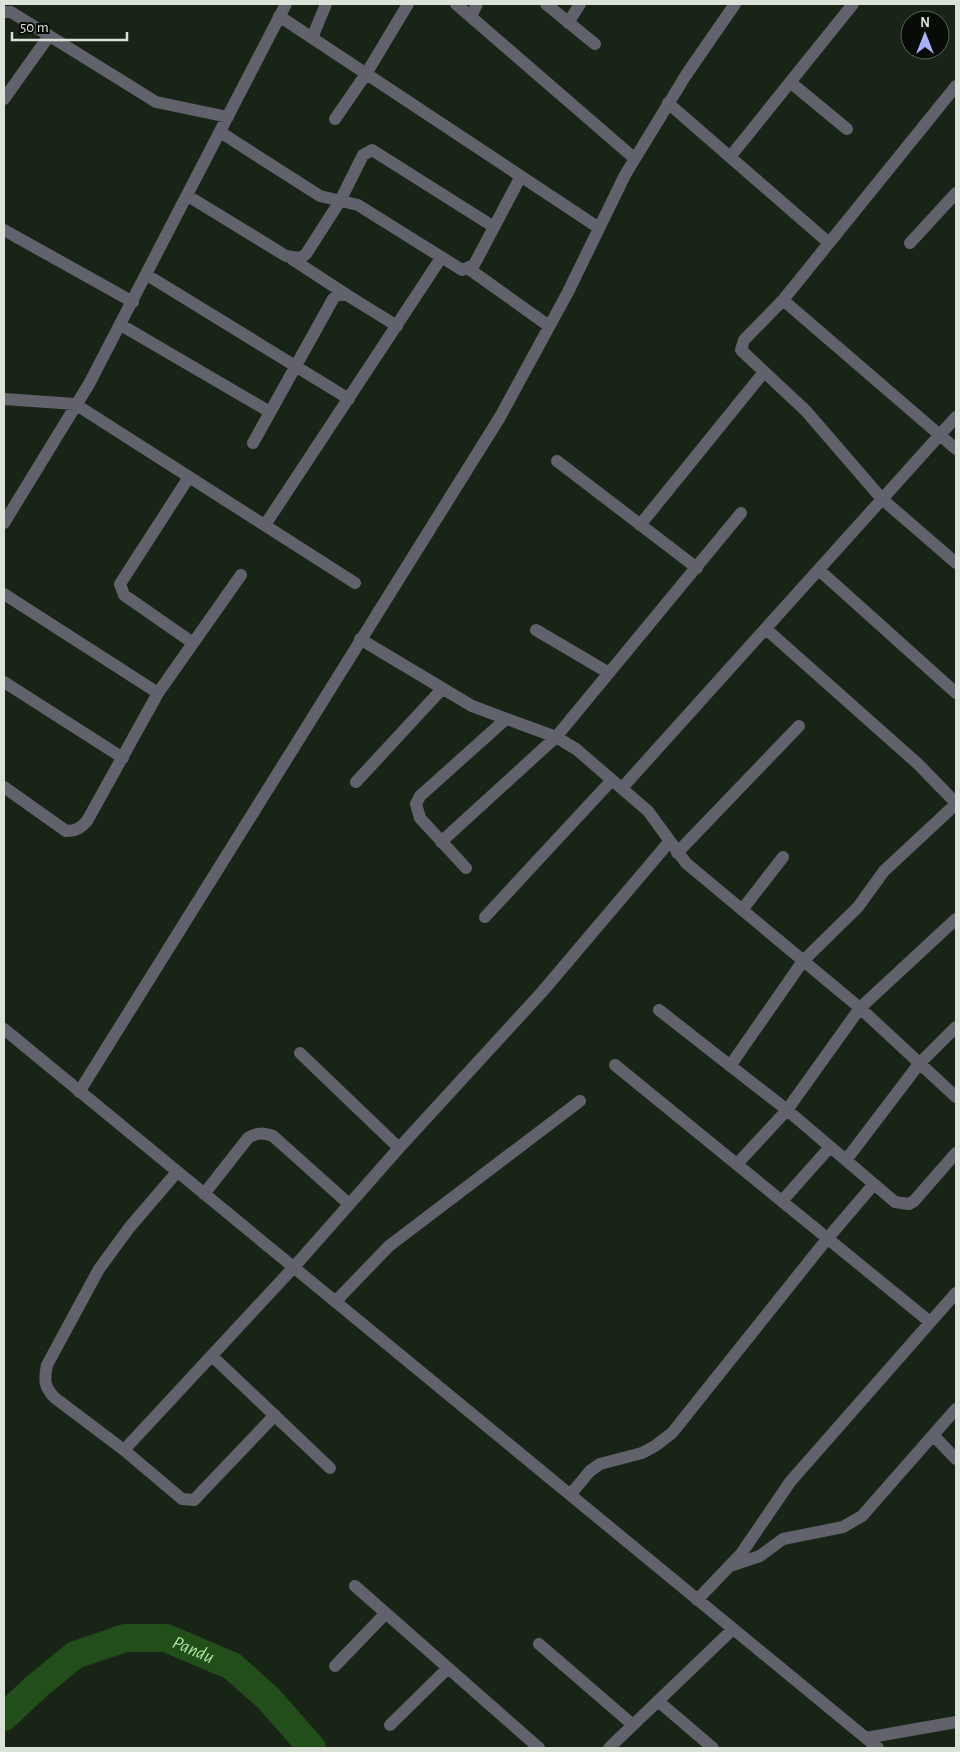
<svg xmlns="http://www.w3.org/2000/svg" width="960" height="1752" font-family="'Alegreya Sans',sans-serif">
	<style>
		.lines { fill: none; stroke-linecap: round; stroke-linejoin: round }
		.river { stroke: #224e1a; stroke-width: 28 }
		.minor { stroke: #61626b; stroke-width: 12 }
		.labels { text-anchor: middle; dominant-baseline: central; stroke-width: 4; stroke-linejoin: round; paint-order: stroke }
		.water-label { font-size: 19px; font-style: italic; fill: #a8ea9c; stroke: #070c06 }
	</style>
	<rect width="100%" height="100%" fill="#182416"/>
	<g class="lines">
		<path class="river" id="s1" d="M4,1717l33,-31 38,-31 50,-17h41l66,28 36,32 44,50"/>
		<path class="minor" d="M456,4l178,154
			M546,4l49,40
			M4,12h7l145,90 72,15
			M279,16l320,212
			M471,17l6,-13
			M568,23l12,-19
			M312,38l14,-34
			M790,82l57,47
			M956,86l-173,214 173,149
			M4,99l45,-63
			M668,103l161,140
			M335,119l31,-45 42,-70
			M220,132l100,64 38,9 104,65 12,-5 47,-89
			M730,157l123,-153
			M188,196l98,60 14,2 6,-4 34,-53 23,-46 9,-5 122,77
			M4,230l129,72
			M910,243l46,-50
			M292,259l55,36
			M469,269l80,57
			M147,275l202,124
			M783,300l-39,40 -3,10 65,61 76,88 74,64
			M121,325l149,87
			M4,399l71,5 280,179
			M253,443l80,-144 4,-4h10l50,31
			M557,461l140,107
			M189,477l-69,107 4,11 69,48
			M4,523l85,-139 197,-380
			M265,525l176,-267
			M640,525l124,-153
			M819,570l137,123
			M4,594l154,99
			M766,629l152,135 38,39
			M536,630l73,43
			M360,639l112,67 84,31 20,12 72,62 38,52 174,145 96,89
			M4,682l119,76
			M356,782l86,-93
			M4,787l62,44c10,0 15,-3 21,-10l71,-128 83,-118
			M622,788l334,-371
			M441,842l115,-105 185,-224
			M677,853l122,-127
			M466,868l-46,-50 -4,-14 4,-8 86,-77
			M742,910l41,-53
			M485,917l127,-137
			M659,1010l128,100 108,92 14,2 5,-3 42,-48
			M4,1029l874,719
			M615,1065l315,257
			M730,1066l73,-105 55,-54 26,-36 72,-67
			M79,1092l421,-675 68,-125 57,-117 61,-100 49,-71
			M399,1148l143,-156 128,-151
			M846,1160l73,-96 37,-37
			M737,1164l50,-54 73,-102 96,-89
			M177,1172l-48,56 -30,41 -52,96c-3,15 -3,22 8,33l69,52 170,-183 105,-119 -99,-95
			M204,1194l44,-56c9,-6 16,-5 25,-2l76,68
			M782,1201l48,-54
			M336,1301l53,-55 191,-145
			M212,1356l118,112
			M933,1435l23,24
			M124,1450l58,49 12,1 81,-85
			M570,1495l20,-24 10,-7 42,-11 13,-7 17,-13 155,-194 47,-55
			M733,1565l27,-9 23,-17 60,-12 19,-11 94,-107
			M355,1586l184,162
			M697,1600l44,-46 49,-72 166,-189
			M539,1644l94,81
			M335,1666l51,-53
			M658,1701l55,47
			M390,1725l58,-57
			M866,1738l90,-16
			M609,1748l124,-119"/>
	</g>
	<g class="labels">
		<g class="water-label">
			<text stroke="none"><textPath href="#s1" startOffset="218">Pandu</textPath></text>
		</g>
	</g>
	<rect width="960" height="1752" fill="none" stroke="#dbe3d9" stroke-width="10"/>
	<g transform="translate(925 35)"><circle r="24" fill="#070c06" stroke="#5c625a"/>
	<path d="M0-4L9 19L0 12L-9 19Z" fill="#a8b0fc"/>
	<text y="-8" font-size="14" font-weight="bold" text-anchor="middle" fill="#dbe3d9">N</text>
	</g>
	<path d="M12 32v8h115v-8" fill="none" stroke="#dbe3d9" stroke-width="2.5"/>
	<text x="20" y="32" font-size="15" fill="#dbe3d9" stroke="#070c06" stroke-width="4" paint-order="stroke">50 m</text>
</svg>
